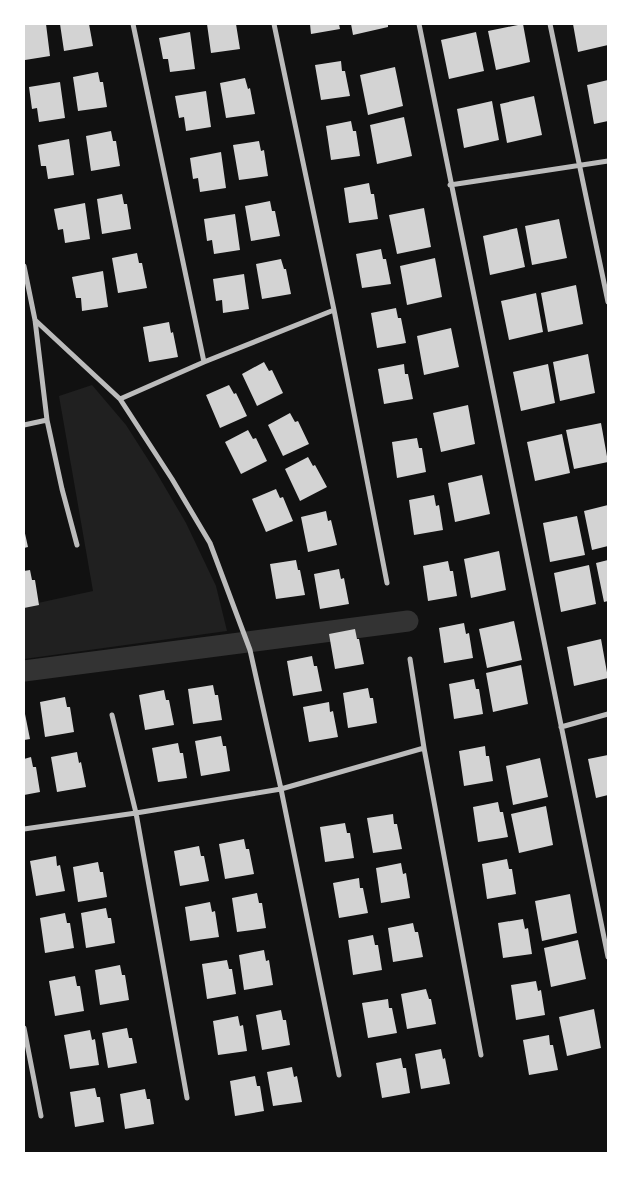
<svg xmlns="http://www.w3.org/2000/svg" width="632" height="1177" font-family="'Fira Sans',sans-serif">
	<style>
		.green { fill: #202020 }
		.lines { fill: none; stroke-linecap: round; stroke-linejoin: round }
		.canal { stroke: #333; stroke-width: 21 }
		.building { fill: #d3d3d3 }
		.minor { stroke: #bcbcbc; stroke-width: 5 }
	</style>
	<rect width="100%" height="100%" fill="#111"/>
	<path class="green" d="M92,385l34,40 30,47 30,51 30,63 11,45 -203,28v-53l69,-15 -34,-195z"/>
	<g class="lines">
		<path class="canal" d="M24,671l384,-50"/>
	</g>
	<path class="building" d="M24,24h22l4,32 -25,4z
		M60,24h29l4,22 -29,5z
		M207,24h29l4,25 -29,4z
		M310,24h29l1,5 -29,5z
		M351,24h37v3l-35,8z
		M523,24l7,38 -34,8 -8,-39z
		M573,24h35v21l-30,7z
		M190,32l5,37 -25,3 -2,-13h-5l-4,-21z
		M476,32l8,39 -35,8 -8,-39z
		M341,61l1,10h3l5,25 -29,4 -6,-35z
		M395,67l8,39 -35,9 -8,-40z
		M98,72l2,10h3l4,25 -29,4 -5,-34z
		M245,78l3,11 2,-1 5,26 -29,4 -6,-35z
		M608,80v41l-14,3 -7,-39z
		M60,82l5,36 -26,4 -2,-14 -5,1 -3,-22z
		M206,91l5,36 -25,4 -2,-14 -5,1 -4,-22z
		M534,96l8,39 -35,8 -7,-39z
		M492,101l7,39 -35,8 -7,-39z
		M404,117l8,39 -35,8 -7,-39z
		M351,121l2,10h3l4,25 -29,4 -5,-34z
		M111,131l2,10h3l4,25 -29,5 -5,-35z
		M69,139l5,36 -26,4 -2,-13h-5l-3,-21z
		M259,141l2,10 3,-1 4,26 -29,4 -6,-35z
		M221,152l5,36 -26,4 -2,-14 -5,1 -3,-21z
		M369,183l2,11h3l4,25 -29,4 -5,-35z
		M122,194l2,10h3l4,25 -29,5 -5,-35z
		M270,201l2,10h3l5,25 -29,5 -6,-35z
		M85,203l5,36 -25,4 -2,-14 -5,1 -4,-21z
		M424,208l7,39 -34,7 -8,-39z
		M235,214l5,36 -26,4 -2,-14 -5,1 -3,-22z
		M559,219l8,39 -35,7 -7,-39z
		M517,228l8,39 -35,8 -7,-39z
		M381,249l2,10h3l5,25 -29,4 -6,-34z
		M137,253l2,10h3l5,25 -29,5 -6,-35z
		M435,258l7,39 -35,8 -7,-39z
		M281,259l3,10h2l5,25 -29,5 -6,-35z
		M103,271l5,36 -26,4 -1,-13h-5l-4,-21z
		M244,274l5,35 -26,4 -1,-13 -6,1 -3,-22z
		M576,285l7,39 -35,8 -7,-39z
		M536,293l7,39 -34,8 -8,-39z
		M396,308l2,10h3l5,25 -29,5 -6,-35z
		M169,322l2,11 2,-1 5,25 -29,5 -6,-35z
		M451,328l8,39 -35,8 -7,-39z
		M588,354l7,39 -35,8 -7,-39z
		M264,362l5,9 3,-1 11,23 -26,13 -15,-32z
		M404,364l1,10h3l5,25 -29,5 -6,-35z
		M548,364l7,39 -34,8 -8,-39z
		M229,385l5,9 2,-1 11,23 -27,12 -14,-33z
		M468,405l7,39 -34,8 -8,-39z
		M290,413l5,9 3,-1 11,23 -26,12 -15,-31z
		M601,423l7,39 -34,7 -8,-39z
		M248,430l5,9 3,-1 11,23 -26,13 -16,-32z
		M562,434l8,39 -35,8 -8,-39z
		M417,438l2,10h3l4,24 -29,6 -5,-36z
		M308,457l5,9 2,-1 12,22 -27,14 -15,-32z
		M482,475l8,39 -35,8 -7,-39z
		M276,489l4,9 3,-1 10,24 -27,11 -14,-33z
		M434,495l2,11 3,-1 4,25 -29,5 -5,-35z
		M608,505v41l-16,4 -8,-39z
		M326,511l2,10 3,-1 6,25 -29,7 -7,-35z
		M577,516l8,39 -35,7 -7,-39z
		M24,529l4,18 -4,1z
		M499,551l7,39 -35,8 -7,-39z
		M296,560l2,10h2l5,25 -29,4 -6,-35z
		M608,560v41l-4,1 -8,-39z
		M448,561l2,10h3l4,25 -29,5 -5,-35z
		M589,565l7,39 -35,8 -7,-39z
		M339,569l2,10 3,-1 5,26 -29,5 -6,-35z
		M30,570l2,10h3l4,25 -15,3v-37z
		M514,621l8,39 -35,8 -8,-39z
		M464,623l2,11 3,-1 4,25 -29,5 -5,-35z
		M355,629l2,10h2l5,25 -29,5 -6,-35z
		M601,639l7,39 -34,8 -7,-39z
		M312,656l2,10h3l5,25 -29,5 -6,-35z
		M521,665l7,39 -35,8 -7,-39z
		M474,679l2,10h3l4,25 -29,5 -5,-35z
		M213,685l2,10h3l4,25 -29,4 -5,-35z
		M368,688l2,10h3l4,25 -29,5 -5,-35z
		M164,690l2,10h3l5,25 -29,5 -6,-35z
		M65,697l2,10h3l4,25 -29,5 -5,-35z
		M329,702l1,10 3,-1 5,26 -29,5 -6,-35z
		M24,714h1l5,25 -6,1z
		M221,736l2,10h3l4,25 -29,5 -6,-35z
		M178,743l2,10h3l4,25 -29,4 -6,-34z
		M485,746l1,10h3l4,25 -29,5 -5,-35z
		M77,752l2,11 2,-1 5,25 -29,5 -6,-35z
		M608,755v40l-12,3 -8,-39z
		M31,757l2,10h3l4,25 -16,3v-36z
		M540,758l8,39 -35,8 -7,-39z
		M498,802l2,10h3l5,25 -30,5 -5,-35z
		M546,806l7,39 -34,8 -8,-39z
		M393,814l1,10h3l5,25 -29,4 -6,-35z
		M345,823l2,10h3l4,25 -29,4 -5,-35z
		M244,839l2,10h3l5,25 -29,5 -6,-35z
		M199,846l2,10h3l5,25 -29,5 -6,-35z
		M56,856l1,10 3,-1 5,26 -29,5 -6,-35z
		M507,859l2,10h3l4,25 -29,5 -5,-35z
		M98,862l2,10h3l4,25 -29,5 -5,-35z
		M401,863l2,11 3,-1 4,25 -29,5 -5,-35z
		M359,878l1,10h3l5,25 -29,5 -6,-35z
		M257,893l2,10h3l4,25 -29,4 -5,-34z
		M570,894l7,39 -35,8 -7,-40z
		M210,902l2,10 3,-1 4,26 -29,4 -5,-34z
		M106,908l2,10h3l4,25 -29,5 -5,-35z
		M65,913l2,10h3l4,25 -29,5 -5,-35z
		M523,919l2,10 3,-1 4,26 -29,4 -5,-35z
		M413,923l2,9h3l5,25 -30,5 -5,-34z
		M373,935l2,10h3l4,25 -29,5 -5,-35z
		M578,940l8,39 -35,8 -7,-39z
		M264,950l2,11 3,-1 4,25 -29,5 -5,-35z
		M227,960l2,9h3l4,25 -29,5 -5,-35z
		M120,965l2,10h3l4,25 -29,5 -5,-35z
		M75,976l2,10h3l4,25 -29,5 -6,-35z
		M536,981l2,10 3,-1 4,25 -29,5 -5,-35z
		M426,989l3,10h2l5,25 -29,5 -6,-35z
		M388,999l1,9h3l5,25 -29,5 -6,-35z
		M594,1009l7,39 -34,8 -8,-39z
		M281,1010l2,10h3l4,25 -28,5 -6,-35z
		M238,1016l2,10 3,-1 4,26 -29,4 -5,-34z
		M127,1028l2,10h3l5,25 -29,5 -6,-35z
		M90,1030l2,10 3,-1 4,26 -29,4 -6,-34z
		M549,1035l1,10h3l5,25 -29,5 -6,-35z
		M441,1049l2,10 2,-1 5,26 -29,5 -6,-35z
		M401,1058l2,10h3l4,25 -28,5 -6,-35z
		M292,1067l2,10 3,-1 5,26 -29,4 -6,-34z
		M255,1076l2,10h3l4,25 -29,5 -5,-35z
		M95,1088l2,9h3l4,25 -29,5 -5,-35z
		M145,1089l2,10h3l4,25 -29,5 -5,-35z"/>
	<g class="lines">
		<path class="minor" d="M419,24l189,933
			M550,24l58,278
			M450,185l158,-24
			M24,266l11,54 12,100 15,69 15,56
			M334,310l53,273
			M35,320l85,79 84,-37 -71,-338
			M204,362l130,-52 -60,-286
			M120,399l52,80 38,64 40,107 31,139 143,-41 57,307
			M24,425l23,-5
			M410,659l14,89
			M112,715l24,98 51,285
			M561,727l47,-13
			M24,829l112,-16 145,-24 58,286
			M24,1028l17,88"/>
	</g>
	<rect width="632" height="1177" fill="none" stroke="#ffffff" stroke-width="50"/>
</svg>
